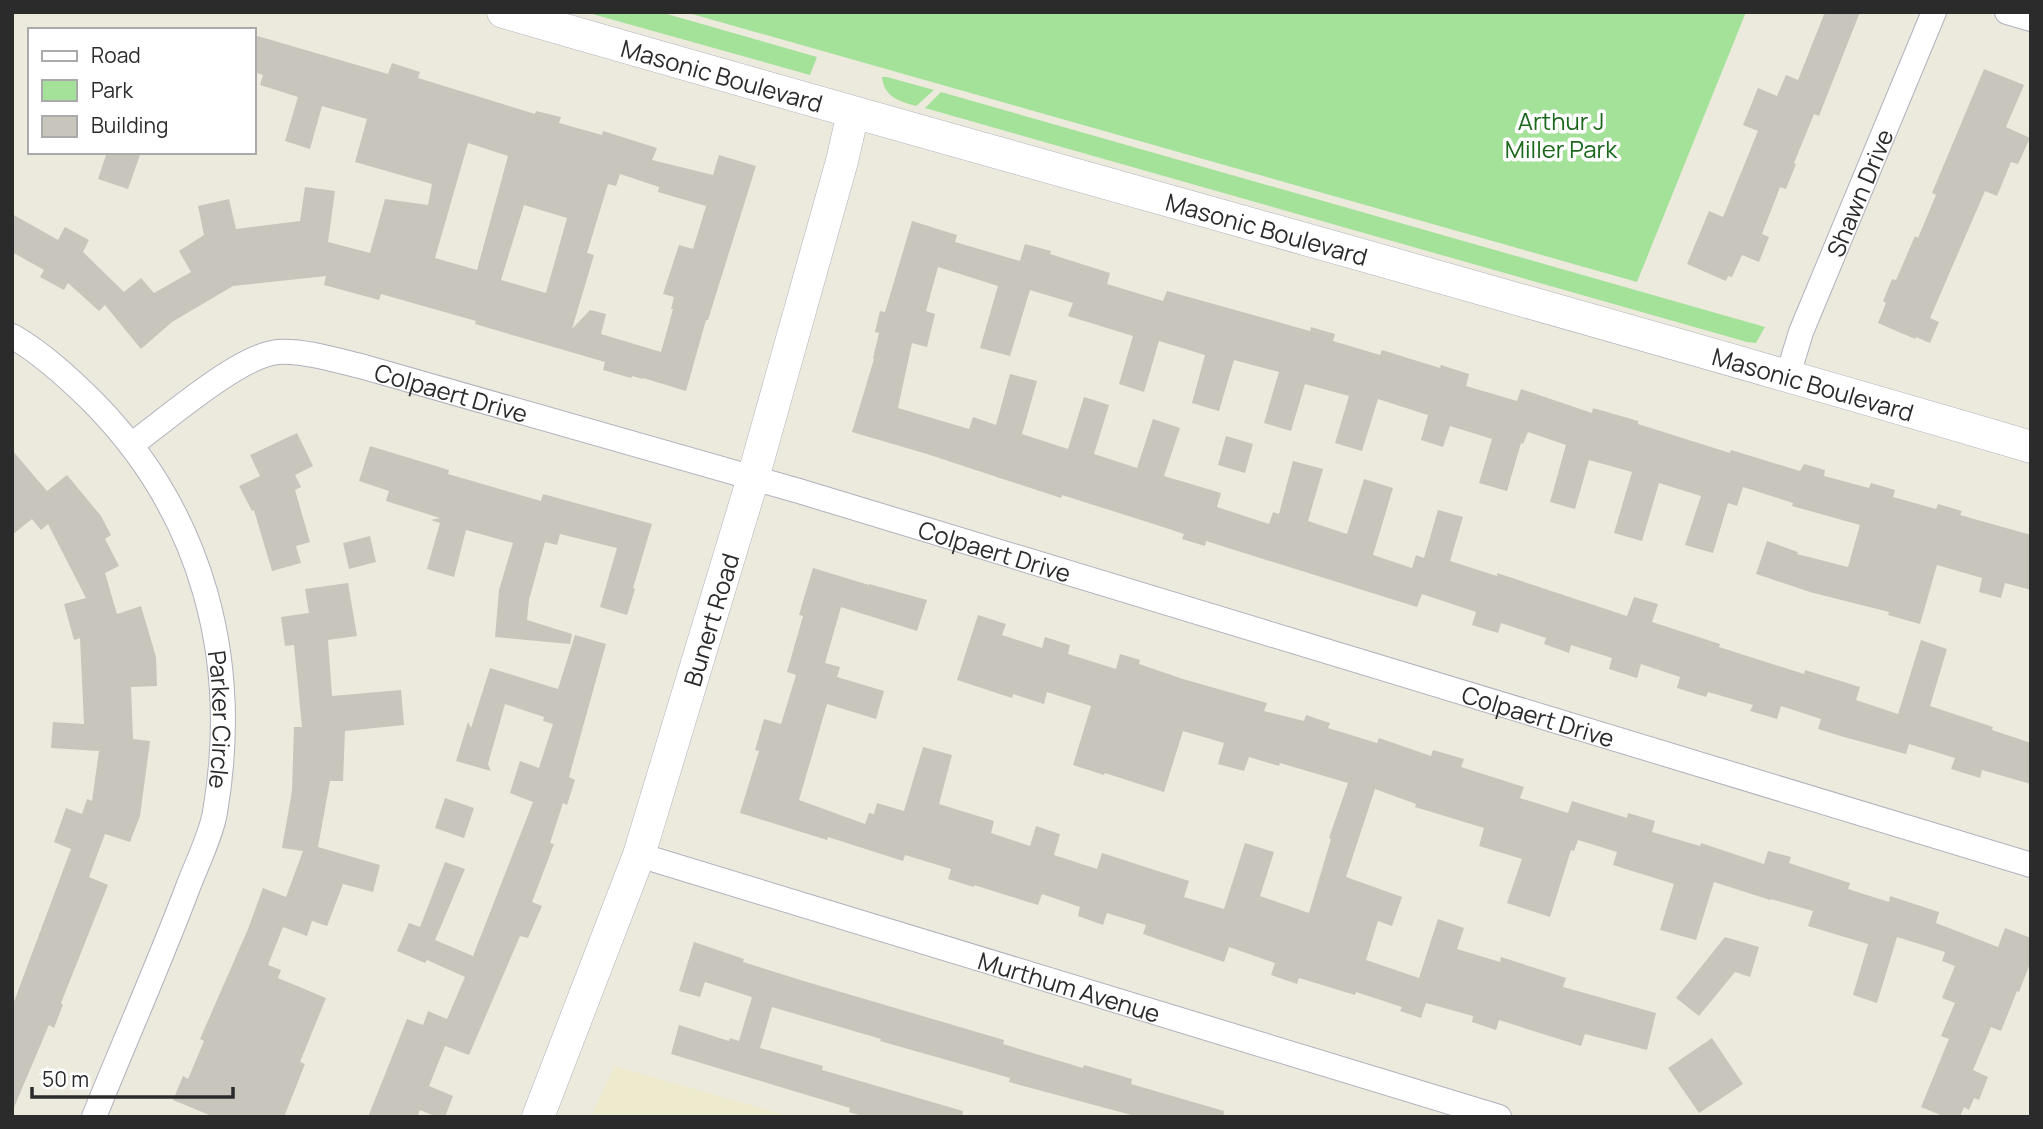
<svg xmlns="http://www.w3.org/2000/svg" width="2043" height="1129" font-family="Manrope,sans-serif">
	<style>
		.education { fill: #eeeacd }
		.green { fill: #a4e29a }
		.building { fill: #c8c5bc; fill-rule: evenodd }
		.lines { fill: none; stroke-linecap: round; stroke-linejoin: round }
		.minor-casing { stroke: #b1b1be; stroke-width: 26 }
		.tertiary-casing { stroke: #b1b1be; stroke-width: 33 }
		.minor { stroke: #fff; stroke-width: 24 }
		.tertiary { stroke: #fff; stroke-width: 32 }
		.labels { text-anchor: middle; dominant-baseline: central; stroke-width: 7; stroke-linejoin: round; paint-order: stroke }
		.street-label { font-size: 24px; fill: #2b2b2b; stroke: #fff }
		.park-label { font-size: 24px; fill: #1b671b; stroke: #fff }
	</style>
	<rect width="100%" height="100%" fill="#ece9dd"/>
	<path class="education" d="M614,1066l179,51h-202z"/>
	<path class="green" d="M585,12h75l157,45 -7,18z
		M685,12h1061l-109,270z
		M882,77h5l47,13 -18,16c-17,-5 -32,-9 -34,-29z
		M941,92l824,235 -9,16 -9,-1 -822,-234z"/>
	<path class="building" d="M1825,12h35l-41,104 -5,-2 -20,49 2,1 -10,25 -6,-2 -18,47 7,3 -10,25 -17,-7 -10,22 -4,-1 -2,5 -39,-17 22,-53 14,6 35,-86 -15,-6 15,-37 19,8 9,-21 12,5z
		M254,35l134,39 4,-11 28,9 -2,6 117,36 1,-3 25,6 -2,6 43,12 1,-4 54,17 -5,12 61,15 6,-20 37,11 -48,154h-2l-20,71 -43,-13v1l-11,-3 -1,2 -28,-8 2,-8 -130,-38 1,-3 -95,-27 -2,6 -55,-15 2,-9 -93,10 -61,36 -31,27 -36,-44 -6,6 -31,-28 -4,7 -24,-13 4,-7 -32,-18v-38l46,26 7,-13 24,13 -6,12 41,40 17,-14 13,15 37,-21 -12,-21 25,-16 -6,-29 31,-7 7,30 64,-8 5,-34 30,4 -7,51 42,11 15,-54 43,6 4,-21 -77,-22 12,-43 -45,-13 -12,43 -25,-8 13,-44 -38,-12 3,-10 -9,-3zM468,143l40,13 -31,114 -42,-12zM620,174l39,13 -1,5 48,14 -13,43 -14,-4 -16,49 11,3 -3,12h2l-12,43 -60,-18 5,-20 -16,-4 -18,19 22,-74 -7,-2 21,-69 8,2zM524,205l43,13 -21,75 -45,-13z
		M1984,69l40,16 -18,42 24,11 -12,26 -7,-2 -14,34 -12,-5 -55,127 9,4 -9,21 -14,-6 -1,2 -37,-16 8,-20 -3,-2 9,-22 4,1 19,-44 3,2 18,-43 -4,-2z
		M107,152h34l-13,37 -30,-10z
		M912,221l45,14 -2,7 65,19 5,-17 26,7 -1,3 60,19 -3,11 56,17 4,-10 143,40 1,-4 24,7 -2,7 47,14 2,-5 58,18 1,-3 28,9 -3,12 51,15 4,-12 71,24 1,-5 45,13v3l92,29 1,-3 69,21 4,-7 21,6 -1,6 45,12 2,-5 24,7 -2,7 43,12 2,-5 24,7 -2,4 71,20v55l-26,-7 -4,15 -22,-6 3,-14 -45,-13 -17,59 -32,-9 1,-3 -79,-20 -54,-18 11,-33 31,11 -1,2 51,13 12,-42 -68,-19 1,-3 -50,-16 -6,19 -9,-3 -15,50 -28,-8 16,-49 -42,-13 -17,58 -28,-8 18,-61 -43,-12 -14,49 -25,-7 16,-57 -38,-13 -5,12 -2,-1 -14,48 -28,-8 13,-44 -42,-13 -7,21 -22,-7 7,-25 -50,-16 -16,52 -27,-8 14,-47 -44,-12 -14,47 -27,-8 15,-51 -45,-12 -15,51 -27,-8 13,-48 -46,-14 -15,51 -25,-8 14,-48 -65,-20 5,-13 -43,-13 -20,66 -30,-8 18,-62 -60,-19 -12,44 9,3 -8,33 -15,-4 -14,65 71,21 4,-12 23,8 14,-51 27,7 -15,53 46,15 16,-52 25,8 -15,49 43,14 16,-49 27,9 -16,48 57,17 -4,14 52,17 4,-12 6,2 14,-53 30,8 -15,52 39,13 17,-55 29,9 -20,67 39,13 4,-13 8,3 14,-48 25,7 -13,44 47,15v-3l130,43 7,-19 24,7 -6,18 68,22 -1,3 85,27 1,-4 55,17 -4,13 42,14 23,-74 26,9 -17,57 63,21 -1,3 39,13v41l-49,-14 -2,8 -29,-9 4,-11 -46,-14 -3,10 -62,-17 -26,-8 3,-10 -40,-13 -4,13 -27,-8 3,-6 -45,-13 -2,5 -29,-9 3,-11 -39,-13 -4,14 -28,-9 3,-11 -41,-13 -2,8 -25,-9 2,-6 -45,-15 -3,10 -26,-8 4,-13 -54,-18 -5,13 -211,-66 -1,5 -23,-7 2,-5 -24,-8 -98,-31 -1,3 -134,-44 -75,-22 22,-73 -1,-1 6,-25 -4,-1 5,-21 5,1z
		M297,433l16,33 -18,9 6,12 -6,3 15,52 -14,4 5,17 -29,8 -18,-61 -2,1 -13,-25 21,-10 -10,-21z
		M1226,436l27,8 -8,29 -27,-8z
		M370,446l79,24 -1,4 93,27 2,-7 109,30 -19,64 2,1 -8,26 -27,-8 17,-59 -57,-14 -3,11 -12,-3 -16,58 -2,20 45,14 -2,10 -75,-7 4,-47 14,-47 -47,-13 -12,47 -27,-8 13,-46 -9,-3 9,-2 -54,-17 3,-10 -30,-10z
		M12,450l35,41 20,-16 34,41 10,19 -6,4 14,27 -14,7 12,41 24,-8 15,51 1,29 -26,1 2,52 17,2 -10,75 -10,26 -25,-8 -16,43 19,8 -47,118 2,2 -9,23 -5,-3 -37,87v-105l59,-158 -17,-7 12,-34 16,6 5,-15 5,2 7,-50 -48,-3 2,-26 31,2 -4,-86 -6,2 -10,-36 22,-6 -38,-74 -7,6 -9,-11 -20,16z
		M370,536l6,26 -27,7 -6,-26z
		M813,568l56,17v-1l58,16 -10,31 -76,-24 -16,56 15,4 -3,10 47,14 -8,28 -49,-15 -28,96 66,24 4,-11 5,1 3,-11 27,8 19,-64 29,8 -13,49 55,17 -3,12 39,13 6,-20 24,8 -6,21 43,14 5,-16 87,28 -5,16 40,12 21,-66 29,9 -14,44 49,17 22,-74 -2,-1 19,-55 -68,-20 -1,3 -30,-9 -5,14 -26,-7 6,-21 -41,-12 -19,61 -59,-19 -1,2 -31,-10 18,-59 -44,-14 -3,12 -31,-10 -1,4 -55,-18 21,-65 28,9 -4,11 40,13 3,-11 25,8 -2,9 48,15 4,-15 20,6 -1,4 44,15 84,24 -3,8 40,10 2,-6 24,8 -2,5 49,15 2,-5 52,18 2,-6 31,9 -3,8 63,20 -4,11 48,15 4,-12 55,17 1,-5 27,8 -3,11 48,14 1,-3 63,21 4,-13 23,6 -2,6 61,20 -2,6 41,13 1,-6 49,16 -3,11 62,24 7,-19 26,10v23l-12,31 -2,-1 -16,40 -10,-4 -18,43 15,7 -9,23 -5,-2 -5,12 -5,-3 -4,10h-15l-24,-10 28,-68 -8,-3 14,-33 -13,-5 13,-32 -13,-5 3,-9 -48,-15 -20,66 -24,-8 15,-51 -60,-18 5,-15 -42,-12 -1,1 -56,-18 -18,58 -36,-10 14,-46 -61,-19 4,-13 -39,-12 -4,11 -3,-1 -21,67 -43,-14 15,-44 -43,-13 5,-18 -69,-21 1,-3 -41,-15 -29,88 56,20 -10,29 -14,-5 -12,39 53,18 19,-59 26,9 -7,21 43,13 1,-5 65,21 -3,9 93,26 -9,37 -62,-16 -4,12 -82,-26 -3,10 -24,-8 1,-6 -47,-13 -5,15 -21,-7 2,-4 -46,-15 -1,3 -56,-17 -2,6 -26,-9 4,-12 -46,-16 -5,15 -81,-28 3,-9 -39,-12 -4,12 -25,-9 2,-9 -38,-13 -4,11 -64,-20v2l-26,-8 3,-10 -46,-14 -2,6 -75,-24 -1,3 -87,-27 19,-62 -4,-1 9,-31 17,5 15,-49 -9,-3 16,-56 -4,-1z
		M348,583l9,53 -29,4 4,56 69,-6 3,35 -59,6 -2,50h-13l-12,66 62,18 -7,27 -30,-8 -16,42 -15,-5 -5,15 -24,-9 -15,38 13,5 -3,8 48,20 -26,64 5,2 -21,53h-70l-41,-17 10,-24 5,3 16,-38 -4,-2 48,-110 15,-41 23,9 17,-46 -21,-3 10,-57 2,-64h8l-8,-82 -9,1 -4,-29 28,-4 -4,-24z
		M575,635l31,9 -37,133 6,3 -8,25 -4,-2 -13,40 4,1 -22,58 10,4 -14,32 -8,-2 -51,119 -24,-9 -16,40 24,10 -8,21h-8l-17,-7 -3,7h-49l39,-98 16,6 5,-14 19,8 18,-42 -38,-17 -2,3 -28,-12 12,-28 11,4 25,-65 20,7 -30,71 38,16 60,-154 -23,-9 10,-32 19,7 14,-44 -10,-3 1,-4 -39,-13 -17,60 3,7 -35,-10 12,-39 3,6 19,-60 68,21z
		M445,798l29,10 -10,30 -29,-10z
		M1725,937l34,10 -9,30 -15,-5 -36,44 -23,-18z
		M694,942l50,17 -1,3 64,20 197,58 -1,4 80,24 1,-3 48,14 -1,5 93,27 -1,6h-84l-130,-35 1,-4 -130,-37 1,-2 -109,-32 -12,41 63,18 -1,4 141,41 -1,6h-97l-16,-5 1,-4 -179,-54 8,-29 50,16 1,-3 9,3 13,-44 -47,-15 -5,15 -21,-6z
		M1712,1038l31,46 -44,29 -31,-45z"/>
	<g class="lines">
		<g class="minor-casing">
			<g id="minor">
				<path d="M2007,12l24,7"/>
				<path id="s1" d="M12,336c31,18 57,42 82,67 109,111 147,257 121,409 -3,21 -19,54 -27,75 -29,77 -63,153 -94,230"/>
				<path id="s2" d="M1788,375l13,-43 133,-320"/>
				<path id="s3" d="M131,445c34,-24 108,-90 147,-93 25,-2 61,9 86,15l435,124 1232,374"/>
				<path id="s4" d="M639,855l860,262"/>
			</g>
		</g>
		<g class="tertiary-casing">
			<g id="tertiary">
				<path id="s5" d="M503,12c508,147 1020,285 1528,435"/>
				<path id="s6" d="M538,1117l101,-262 114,-377 89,-317 11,-48"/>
			</g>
		</g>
		<use href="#minor" class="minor"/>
		<use href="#tertiary" class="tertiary"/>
	</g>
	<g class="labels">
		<g class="street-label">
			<text stroke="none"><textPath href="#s5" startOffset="228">Masonic Boulevard</textPath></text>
			<text stroke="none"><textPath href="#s2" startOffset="196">Shawn Drive</textPath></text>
			<text stroke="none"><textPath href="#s5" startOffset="794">Masonic Boulevard</textPath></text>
			<text stroke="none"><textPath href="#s5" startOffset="1362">Masonic Boulevard</textPath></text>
			<text stroke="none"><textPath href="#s3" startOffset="354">Colpaert Drive</textPath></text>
			<text stroke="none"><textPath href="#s3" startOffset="920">Colpaert Drive</textPath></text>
			<text stroke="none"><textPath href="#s6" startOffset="527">Bunert Road</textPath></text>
			<text stroke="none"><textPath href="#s3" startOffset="1488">Colpaert Drive</textPath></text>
			<text stroke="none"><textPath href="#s1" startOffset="457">Parker Circle</textPath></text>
			<text stroke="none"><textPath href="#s4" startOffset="450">Murthum Avenue</textPath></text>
		</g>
		<g class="park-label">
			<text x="1561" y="120">Arthur J<tspan x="1561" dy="28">Miller Park</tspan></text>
		</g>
	</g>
	<rect width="2043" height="1129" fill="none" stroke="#2b2b2b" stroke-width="28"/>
	<rect x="28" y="28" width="228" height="126" fill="#ffffff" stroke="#aaaaaa" stroke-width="2"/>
	<rect x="42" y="51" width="35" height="10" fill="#ffffff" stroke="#aaaaaa" stroke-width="2"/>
	<text x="91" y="63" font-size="21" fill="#2b2b2b">Road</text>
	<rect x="42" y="80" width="35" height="21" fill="#a4e29a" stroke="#aaaaaa" stroke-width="2"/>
	<text x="91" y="98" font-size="21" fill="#2b2b2b">Park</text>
	<rect x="42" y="116" width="35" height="21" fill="#c8c5bc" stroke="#aaaaaa" stroke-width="2"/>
	<text x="91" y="133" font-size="21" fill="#2b2b2b">Building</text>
	<path d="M32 1087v10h201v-10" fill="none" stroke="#2b2b2b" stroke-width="3.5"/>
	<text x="42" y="1087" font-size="21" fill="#2b2b2b" stroke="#ffffff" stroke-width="5" paint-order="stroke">50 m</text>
</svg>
